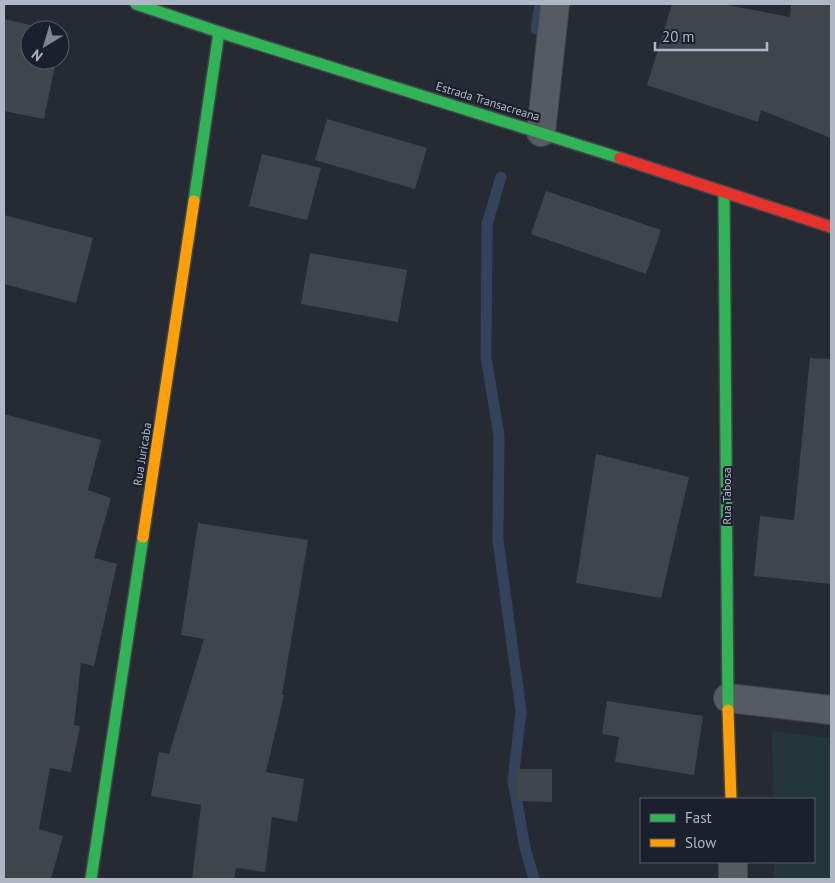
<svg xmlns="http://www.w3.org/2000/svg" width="835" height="883" font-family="'PT Sans',sans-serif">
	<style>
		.green { fill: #23363a }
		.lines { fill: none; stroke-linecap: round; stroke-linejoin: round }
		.stream { stroke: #33435c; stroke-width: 11 }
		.building { fill: #40454c }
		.street-casing { stroke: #42464c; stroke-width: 30 }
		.fast-casing { stroke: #42464c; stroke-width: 14 }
		.slow-casing { stroke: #42464c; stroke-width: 14 }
		.jam-casing { stroke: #42464c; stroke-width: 14 }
		.street { stroke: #565a61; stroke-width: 28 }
		.fast { stroke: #30b455; stroke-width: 11 }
		.slow { stroke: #ff9f0a; stroke-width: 11 }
		.jam { stroke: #e5322d; stroke-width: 11 }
		.labels { text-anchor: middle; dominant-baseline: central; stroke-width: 4.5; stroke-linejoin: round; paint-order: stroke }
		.street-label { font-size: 12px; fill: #afb7c5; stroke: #1a212d }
	</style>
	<rect width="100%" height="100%" fill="#262b33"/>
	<path class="green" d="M772,731l59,7v141h-57v-17h40v-63h-41z"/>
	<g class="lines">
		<path class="stream" d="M536,29l4,-25
			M501,177l-14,47 -1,133 13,79 -1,104 23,171 -8,69 12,68 9,31"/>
	</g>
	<path class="building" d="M672,4h50l68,13 1,-13h40v134l-70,-28 -3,12 -111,-37z
		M4,19l49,11h-23v30h26l-12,59 -40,-8z
		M327,119l100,29 -12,41 -100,-29z
		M262,154l59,14 -14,52 -58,-14z
		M546,191l115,39 -15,44 -115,-40z
		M4,215l89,23 -17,65 -72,-19z
		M310,253l97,17 -9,52 -97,-18z
		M810,358l21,1v225l-77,-8 6,-60 34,4z
		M4,414l97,26 -13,50 23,8 -17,60 23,6 -23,102 -13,-3 -7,62 6,1 -9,46 -21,-4 -11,61 24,7 -12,43h-47z
		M596,454l93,23 -28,121 -85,-15z
		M198,523l110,17 -26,155h2l-18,77 38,7 -7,43 -25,-5 -7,55 -29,-4 -2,11h-42l9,-74 -50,-9 8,-44 10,2 35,-115 -23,-4z
		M607,701l96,15 -9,59 -79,-13 4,-25 -17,-3z
		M517,769h35v33l-35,-1z"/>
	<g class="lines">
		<g class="street-casing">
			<path id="street" d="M541,132l14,-128
				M728,698l103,12
				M733,862v17"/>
		</g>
		<g class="fast-casing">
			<path id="fast" d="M136,4l83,28 401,126
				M724,192l4,518
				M194,201l25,-169
				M91,879l52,-342"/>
		</g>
		<g class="slow-casing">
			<path id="slow" d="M143,537l51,-336
				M728,710l3,89"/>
		</g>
		<g class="jam-casing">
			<path id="jam" d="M620,158l211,69"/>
		</g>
		<use href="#street" class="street"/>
		<use href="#fast" class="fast"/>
		<use href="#slow" class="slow"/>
		<use href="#jam" class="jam"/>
	</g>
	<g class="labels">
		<g class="street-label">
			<text transform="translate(488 101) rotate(17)">Estrada Transacreana</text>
			<text transform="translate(142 454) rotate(-81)">Rua Juricaba</text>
			<text transform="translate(726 496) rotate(-90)">Rua Tabosa</text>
		</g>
	</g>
	<rect width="835" height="883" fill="none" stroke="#afb7c5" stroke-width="10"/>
	<rect x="640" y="798" width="175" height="65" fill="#1a212d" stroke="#565d6a"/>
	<rect x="650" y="814" width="25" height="8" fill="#30b455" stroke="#565d6a"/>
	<text x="685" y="823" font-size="15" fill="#afb7c5">Fast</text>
	<rect x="650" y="839" width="25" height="8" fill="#ff9f0a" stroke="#565d6a"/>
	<text x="685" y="848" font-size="15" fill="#afb7c5">Slow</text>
	<g transform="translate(45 45) rotate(218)"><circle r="24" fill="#1a212d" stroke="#565d6a"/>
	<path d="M0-4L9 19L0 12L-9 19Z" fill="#7f8692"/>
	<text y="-8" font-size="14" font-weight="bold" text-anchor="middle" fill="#afb7c5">N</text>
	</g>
	<path d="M655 42v8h112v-8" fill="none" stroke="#afb7c5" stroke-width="2.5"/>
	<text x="662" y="42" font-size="15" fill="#afb7c5" stroke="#1a212d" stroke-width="4" paint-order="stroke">20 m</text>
</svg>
